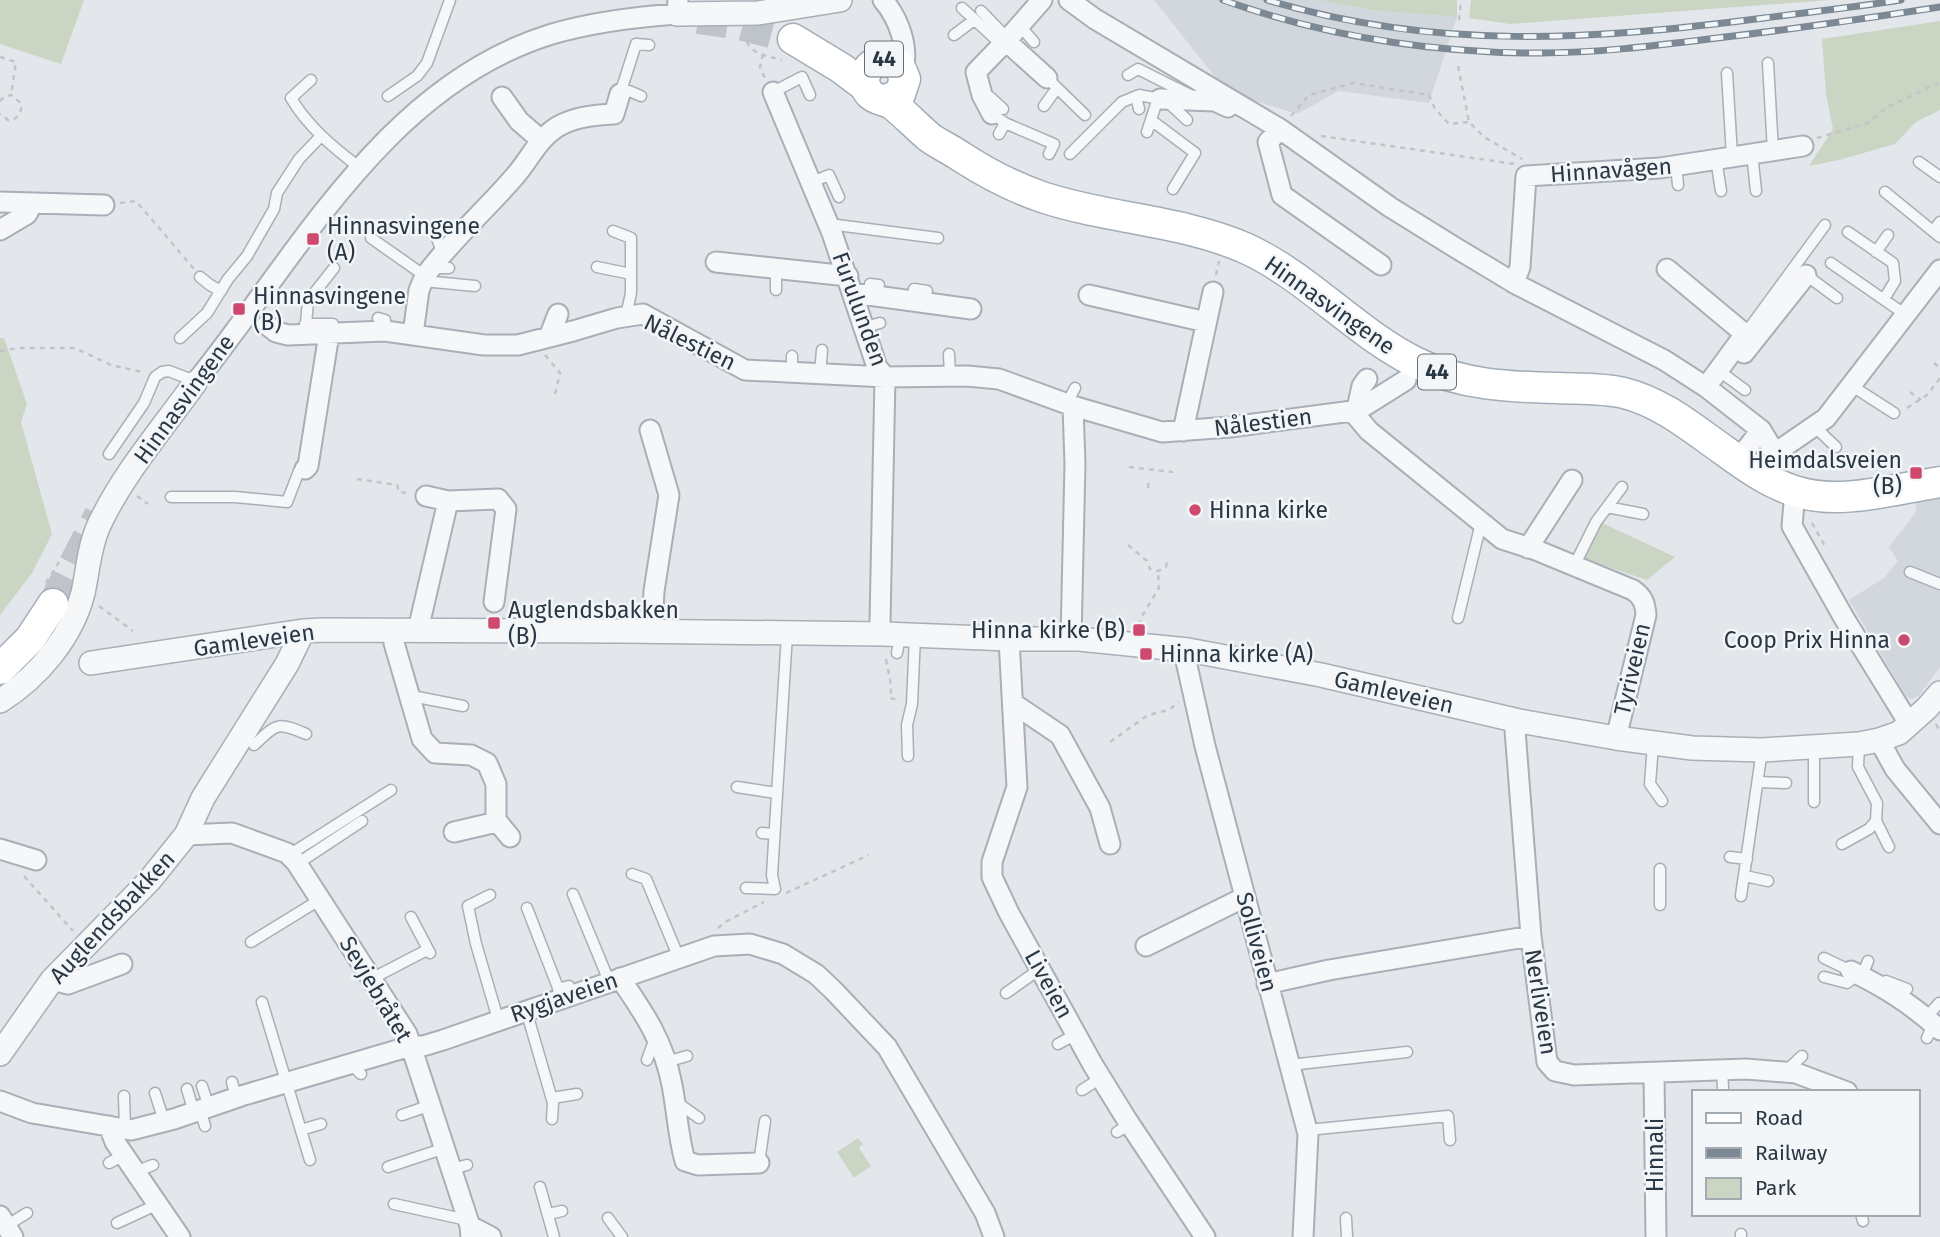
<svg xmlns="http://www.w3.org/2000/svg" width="1940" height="1237" font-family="'Fira Sans',sans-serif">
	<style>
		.built { fill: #d1d7dd }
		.green { fill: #cbd5c4 }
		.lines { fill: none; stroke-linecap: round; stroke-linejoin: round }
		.primary-tunnel { stroke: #bec4ca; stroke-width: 30; stroke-dasharray: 30 15; stroke-linecap: butt }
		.service-casing { stroke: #a8afb6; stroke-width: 13 }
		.minor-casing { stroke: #a8afb6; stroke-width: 23 }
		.tertiary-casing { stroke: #a8afb6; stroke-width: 26 }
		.primary-casing { stroke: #a2adb7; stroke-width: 33 }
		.path { stroke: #c1c5ca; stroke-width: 2.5; stroke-dasharray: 5 5; stroke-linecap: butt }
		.service { stroke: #f6f7f9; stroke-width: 10 }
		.minor { stroke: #f6f7f9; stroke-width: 19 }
		.tertiary { stroke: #f6f7f9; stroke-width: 23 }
		.primary { stroke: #fff; stroke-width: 30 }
		.rail-casing { stroke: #7c8995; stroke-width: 7 }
		.rail { stroke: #f3f6f8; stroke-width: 4.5; stroke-dasharray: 13; stroke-linecap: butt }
		.poi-dot { fill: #cf496f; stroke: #f3f6f8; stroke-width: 2.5 }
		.labels { text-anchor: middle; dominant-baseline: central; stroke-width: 5; stroke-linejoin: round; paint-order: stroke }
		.shield { fill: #f3f6f8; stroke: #66707a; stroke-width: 2 }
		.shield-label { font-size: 21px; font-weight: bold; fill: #2a3744 }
		.street-label { font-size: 23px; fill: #2a3744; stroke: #f3f6f8 }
		.poi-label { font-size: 23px; fill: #2a3744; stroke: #f3f6f8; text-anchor: start }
	</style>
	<rect width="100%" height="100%" fill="#e3e7eb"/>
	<path class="built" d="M1154,0h163l62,11 78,6 -28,86 -90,-12 -42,23 -70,-22z
		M1940,494v173l-21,29 -9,3 -4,-3 -57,-96 35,-22 14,-17 -9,-14 27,-35v-13z"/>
	<path class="green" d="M0,0h84l-23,64 -61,-20z
		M1317,0h140v17l-78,-6z
		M1471,0h359l-320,24 -41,-6z
		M1940,21v89l-24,12 -21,22 -56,16 -30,6 24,-37 -7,-35 -4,-55z
		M0,338h4l23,66 -6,18 31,112 -20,39 -32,42z
		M1600,522l75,35 -28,23 -62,-21z
		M858,1138l5,6 -4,4 12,18 -17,12 -17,-26z"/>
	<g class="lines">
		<path class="primary-tunnel" d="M698,19l42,6 53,14
			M53,604l46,-89"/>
		<g class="service-casing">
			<path id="service" d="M962,8l40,37
				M981,11l27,28
				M1020,26l14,16
				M954,35l20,-15
				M1768,63l5,88
				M1727,73l5,83
				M1128,75l10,-6 54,27
				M1047,78l38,37
				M311,80l-20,18c17,29 43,50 69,70
				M622,88l19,8
				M773,92l29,-15 8,18
				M620,94l16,-50 13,1
				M388,96l29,-20 10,-13 23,-63
				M1136,96l3,13
				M990,97l13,12
				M1168,102l19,18
				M1044,106l13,-18
				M1151,120l44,33 -22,36
				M1005,123l49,21 -5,10
				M1147,132l11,-34
				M999,134l6,-11 -4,-3
				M1752,153l4,38
				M1070,154l52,-52 17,-7 21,4
				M1716,159l5,32
				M1919,162l21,15
				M1676,165l2,20
				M812,182l17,-7 10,22
				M1885,192l55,45
				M829,224l109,14
				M613,231l18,7v55l-5,23
				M1933,231l7,-9
				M1848,232l45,31 2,18 -11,18
				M436,236l7,18
				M371,238l54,38
				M1876,252l12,-17
				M1831,263l75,52
				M597,267l34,7
				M432,268h17
				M776,269v21
				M1806,275l31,23
				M200,277l10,8 11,6
				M423,281l52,5
				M869,295l1,-11 9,1
				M913,301l1,-12 13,2
				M378,318l7,2v11
				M305,324h28
				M865,327l15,-4
				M1745,334l80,-109
				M305,335l3,-34 26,-33
				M180,338l27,-25 21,-34 19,-23 27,-47 3,-16 22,-34 22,-23
				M949,354l1,22
				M792,372v-16
				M820,373l2,-23
				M1726,376l19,14
				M1852,386l42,27
				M1067,403l8,-15
				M1814,426l22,21
				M109,454l35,-51 11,-26 7,-5 7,-1 26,10
				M171,497h64l52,5 12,-31 6,-2
				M1607,507l36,7
				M1574,566l22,-44 26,-35
				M1910,572l30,12
				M1458,618l23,-95
				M897,653l3,-18
				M410,693l7,4 46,9
				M1653,744l-3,40 12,17
				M254,745c23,-21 22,-24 52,-11
				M1814,747v55
				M908,756l-1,-31 5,-21 3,-68
				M1758,782l28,1
				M737,787l39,6
				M1876,821l13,26
				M762,833l12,1
				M1842,844l27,-15 7,-8 1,-18 -19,-36 1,-23
				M289,855l102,-65
				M1730,857l17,2
				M297,864l65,-43
				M1660,869v36
				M632,874l14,5 33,79
				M1745,876l23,5
				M746,888l29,1 -3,-14 15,-241
				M573,894l36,87
				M490,895l-22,11 8,38 22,75
				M1741,896l21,-146
				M527,908l35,90
				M411,917l19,36
				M251,942l70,-43
				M1824,958l27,13
				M1862,976l6,-15
				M1824,977l23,6 10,-8
				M371,979l56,-29
				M1886,981l21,8
				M558,989l11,-3
				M1006,993l34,-24
				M262,1002l48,158
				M526,1010l27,93 -1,16
				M1926,1018l13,-15
				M1927,1038l6,-14
				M1058,1044l18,-10
				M647,1060l8,-22
				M666,1062l21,-6
				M351,1064l10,10
				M1290,1065l117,-13
				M1722,1070l1,18
				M1785,1072l17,-16
				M232,1082l4,15
				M202,1086l7,21
				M187,1089l7,23
				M1082,1090l19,-12
				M155,1093l9,28
				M124,1096l1,33
				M552,1098l25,-4
				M675,1101l24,17
				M200,1110l5,16
				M402,1115l29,-10
				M301,1130l20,-6
				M1308,1130l140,-14 2,24
				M1117,1132l13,-8
				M109,1163l15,-8
				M759,1163l6,-42
				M388,1167l57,-19
				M452,1169l15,-4
				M135,1172l18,-7
				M540,1187l14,50
				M394,1204l73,16
				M548,1214l14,-3
				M1861,1214l2,7
				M608,1218l14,19
				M1346,1218l1,19
				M117,1223l41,-19
				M6,1226l21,-13
				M1741,1237v-3"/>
		</g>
		<g class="minor-casing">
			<path id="minor" d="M883,0c16,19 26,47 20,71
				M1069,0l26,19 185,110 110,78 66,41 60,36 148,76 42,27 55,43 -23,30
				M1006,41l36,-41
				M773,92l59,141 45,134 8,10 -5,246
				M502,97l17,24 22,19
				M1160,99l55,2 13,6
				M992,114l-10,-19 -6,-23 30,-31 41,37
				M1280,129l-12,13 14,53 99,70
				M0,202l104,3
				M0,230l27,-16 5,-10
				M716,262l132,14
				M1667,269l78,65 -39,53
				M1514,283l6,-16 6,-91 134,-8 143,-22
				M854,293l117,16
				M1089,295l117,27
				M267,325l9,7 12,3 97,-4 99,14h34l55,-14 44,-13 26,-4 102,56 140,7 82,-1 32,3 74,27 89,26 68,-5 122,-16 11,-4 43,-27
				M413,334l6,-44 6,-14c26,-36 61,-66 90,-100 15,-17 22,-36 42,-49 17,-10 37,-12 57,-13l6,-20
				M549,337l9,-23
				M1744,353l62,-78
				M195,383c103,-127 190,-298 357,-349 41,-12 83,-17 125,-20l1,-14
				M1357,409l5,-23 5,-7
				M1352,411l17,20 133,108 34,11 97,40c10,7 12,13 13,25l-30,123
				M650,430l19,65 -15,96 -2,40
				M1761,430l14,23 51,-35 114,-148
				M1183,431l30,-139
				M305,469l3,-3 21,-132
				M1795,491l-3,35 52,92 66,107
				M426,496l22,5 50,-2 8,10 -12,93
				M1528,548l44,-68
				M418,630l30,-129
				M394,631v12l28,96 13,14 36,2 16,8 9,21v36l14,17
				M1009,639l8,148 -25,75v15l17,36 84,152 34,55 78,117
				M1071,639l4,-175 -2,-58
				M1188,650l-2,11 19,85 103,388 -5,103
				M1014,704l46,31 40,73 10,36
				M1519,721l-4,9 16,206 16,126 8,9 19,4 172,-6 50,4 51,19
				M1879,740l16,29 45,55
				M454,832l43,-10
				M186,835l46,-2 55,20 9,9 111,172 63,192 1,11
				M0,849l36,11
				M1146,946l99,-49
				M1851,971c35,17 60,33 89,59
				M620,978c24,35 44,64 52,107 5,26 6,51 13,76l13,4 61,-2
				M52,980l16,4 54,-20
				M1267,984l62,-14 202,-34
				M1654,1073l2,164
				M0,1101l32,12 99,17 43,-11 67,-23 170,-50h12l20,-6 271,-94 36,-2 33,10 33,20 17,16 54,57 98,166 9,24
				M109,1126l6,16 65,95
				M0,1216l13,21
				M470,1226l21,11"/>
		</g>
		<g class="tertiary-casing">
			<path id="tertiary" d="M677,14l81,-1 82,-13
				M91,663l212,-32 20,-1 299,1 262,3 125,5h70l109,11 133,25 198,46 97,17 76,10 70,2 97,-6 20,-4 20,-7 28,-25 13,-15
				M0,701c38,-24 72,-64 83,-108 5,-23 6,-46 16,-68 24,-51 63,-96 96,-142
				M0,1054l52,-74 97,-99 37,-46 17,-37 84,-134 16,-33"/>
		</g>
		<g class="primary-casing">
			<path id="primary" d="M793,39l48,29 24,18
				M886,100l14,-6 5,-15 -6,-14 -13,-6c-17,2 -30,20 -16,35 6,6 15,6 22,10 13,10 24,22 37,33 9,7 21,12 31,19 26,17 53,31 82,41 66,22 139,23 203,51 64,29 111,86 174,116 43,21 90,23 138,24 22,1 46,0 67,5 35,9 62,30 91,51 25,18 49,37 79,47 45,15 100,-2 146,-9
				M0,669l30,-30 23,-35"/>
		</g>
		<path class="path" d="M1459,20l2,-20
			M744,32c3,22 20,23 38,28
			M763,54l-3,13 5,11
			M0,57l16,5 -5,33
			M1458,66l11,56 15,15 38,22
			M0,101l5,-5 6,-1 10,8c1,8 -1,12 -8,17h-5l-8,-6
			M1291,116l18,-21 45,-12 75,12 6,14 14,15 20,-2
			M1321,136l194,28
			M1817,138l51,-15 18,-15 54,-26
			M120,203l16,-2 58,68
			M1216,275l3,-14
			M0,351l18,-3h57l36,17 31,7
			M545,355l15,18 -6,26
			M1934,363l6,5
			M1910,392l11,8
			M1907,408l20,-13 13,-17
			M1129,467l44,5
			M357,479l40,6 2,7 9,1
			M1148,488l1,-10
			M137,496l11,8
			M1812,523l14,25
			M1128,545l19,16 3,8 8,2 8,-4 1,-6
			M52,575l12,7
			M46,583l26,-42
			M99,606l34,25
			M1139,625l3,-9 17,-28 -1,-17
			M886,659c2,14 7,25 4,39l8,2
			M1936,724l4,8
			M1110,742l38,-27 21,-5 10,-8
			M24,876l49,55
			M786,893l83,-38
			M718,928l7,-6 39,-20"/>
		<use href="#service" class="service"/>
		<use href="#minor" class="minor"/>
		<use href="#tertiary" class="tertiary"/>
		<use href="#primary" class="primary"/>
		<g class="rail-casing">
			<path id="rail" d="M1223,0c101,36 210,53 317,53 56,0 113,-7 169,-14 77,-9 154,-20 231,-32
				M1267,0c168,51 326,40 497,18 46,-6 92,-11 137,-18"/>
		</g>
		<use href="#rail" class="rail"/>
	</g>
	<g class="poi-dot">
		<rect x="306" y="232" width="14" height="14" rx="3.5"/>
		<rect x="232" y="302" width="14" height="14" rx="3.5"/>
		<rect x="1909" y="466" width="14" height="14" rx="3.5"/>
		<circle cx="1195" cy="510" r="7"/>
		<rect x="487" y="616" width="14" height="14" rx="3.5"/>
		<rect x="1132" y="623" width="14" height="14" rx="3.5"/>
		<circle cx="1904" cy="640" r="7"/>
		<rect x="1139" y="647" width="14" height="14" rx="3.5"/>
	</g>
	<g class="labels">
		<g class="shield">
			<rect x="865" y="41.5" width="38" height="35" rx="5"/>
			<rect x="1418" y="354.5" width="38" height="35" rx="5"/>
		</g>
		<g class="shield-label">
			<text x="884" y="59">44</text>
			<text x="1437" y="372">44</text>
		</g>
		<g class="street-label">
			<text transform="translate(1611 170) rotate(-4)">Hinnavågen</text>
			<text transform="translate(1330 305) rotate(35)">Hinnasvingene</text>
			<text transform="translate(860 309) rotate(70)">Furulunden</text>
			<text transform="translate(690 342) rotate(26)">Nålestien</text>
			<text transform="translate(184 399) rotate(-54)">Hinnasvingene</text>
			<text transform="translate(1263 422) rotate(-7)">Nålestien</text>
			<text transform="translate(254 640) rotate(-8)">Gamleveien</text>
			<text transform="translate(1632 669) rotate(-77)">Tyriveien</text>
			<text transform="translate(1394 692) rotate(13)">Gamleveien</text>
			<text transform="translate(112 917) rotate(-47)">Auglendsbakken</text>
			<text transform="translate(1257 942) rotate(75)">Solliveien</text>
			<text transform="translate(1049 984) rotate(61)">Liveien</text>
			<text transform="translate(376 989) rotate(59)">Sevjebråtet</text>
			<text transform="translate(564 997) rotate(-19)">Rygjaveien</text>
			<text transform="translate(1541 1002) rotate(81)">Nerliveien</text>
			<text transform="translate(1655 1155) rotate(-90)">Hinnali</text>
		</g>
		<g class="poi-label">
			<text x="327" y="226">Hinnasvingene<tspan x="327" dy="26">(A)</tspan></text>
			<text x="253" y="296">Hinnasvingene<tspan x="253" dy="26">(B)</tspan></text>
			<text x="1902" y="460" text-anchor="end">Heimdalsveien<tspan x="1902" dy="26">(B)</tspan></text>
			<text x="1209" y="510">Hinna kirke</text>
			<text x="508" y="610">Auglendsbakken<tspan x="508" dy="26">(B)</tspan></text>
			<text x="1125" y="630" text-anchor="end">Hinna kirke (B)</text>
			<text x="1890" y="640" text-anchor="end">Coop Prix Hinna</text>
			<text x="1160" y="654">Hinna kirke (A)</text>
		</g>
	</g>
	<rect x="1692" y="1090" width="228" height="126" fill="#f3f6f8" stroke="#a3aab0" stroke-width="2"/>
	<rect x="1706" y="1113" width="35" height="10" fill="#ffffff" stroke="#a3aab0" stroke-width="2"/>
	<text x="1755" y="1125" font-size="21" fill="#2a3744">Road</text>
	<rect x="1706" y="1148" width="35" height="10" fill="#7c8995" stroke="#a3aab0" stroke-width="2"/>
	<text x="1755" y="1160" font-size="21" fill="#2a3744">Railway</text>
	<rect x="1706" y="1178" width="35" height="21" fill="#cbd5c4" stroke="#a3aab0" stroke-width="2"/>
	<text x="1755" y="1195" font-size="21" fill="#2a3744">Park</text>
</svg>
